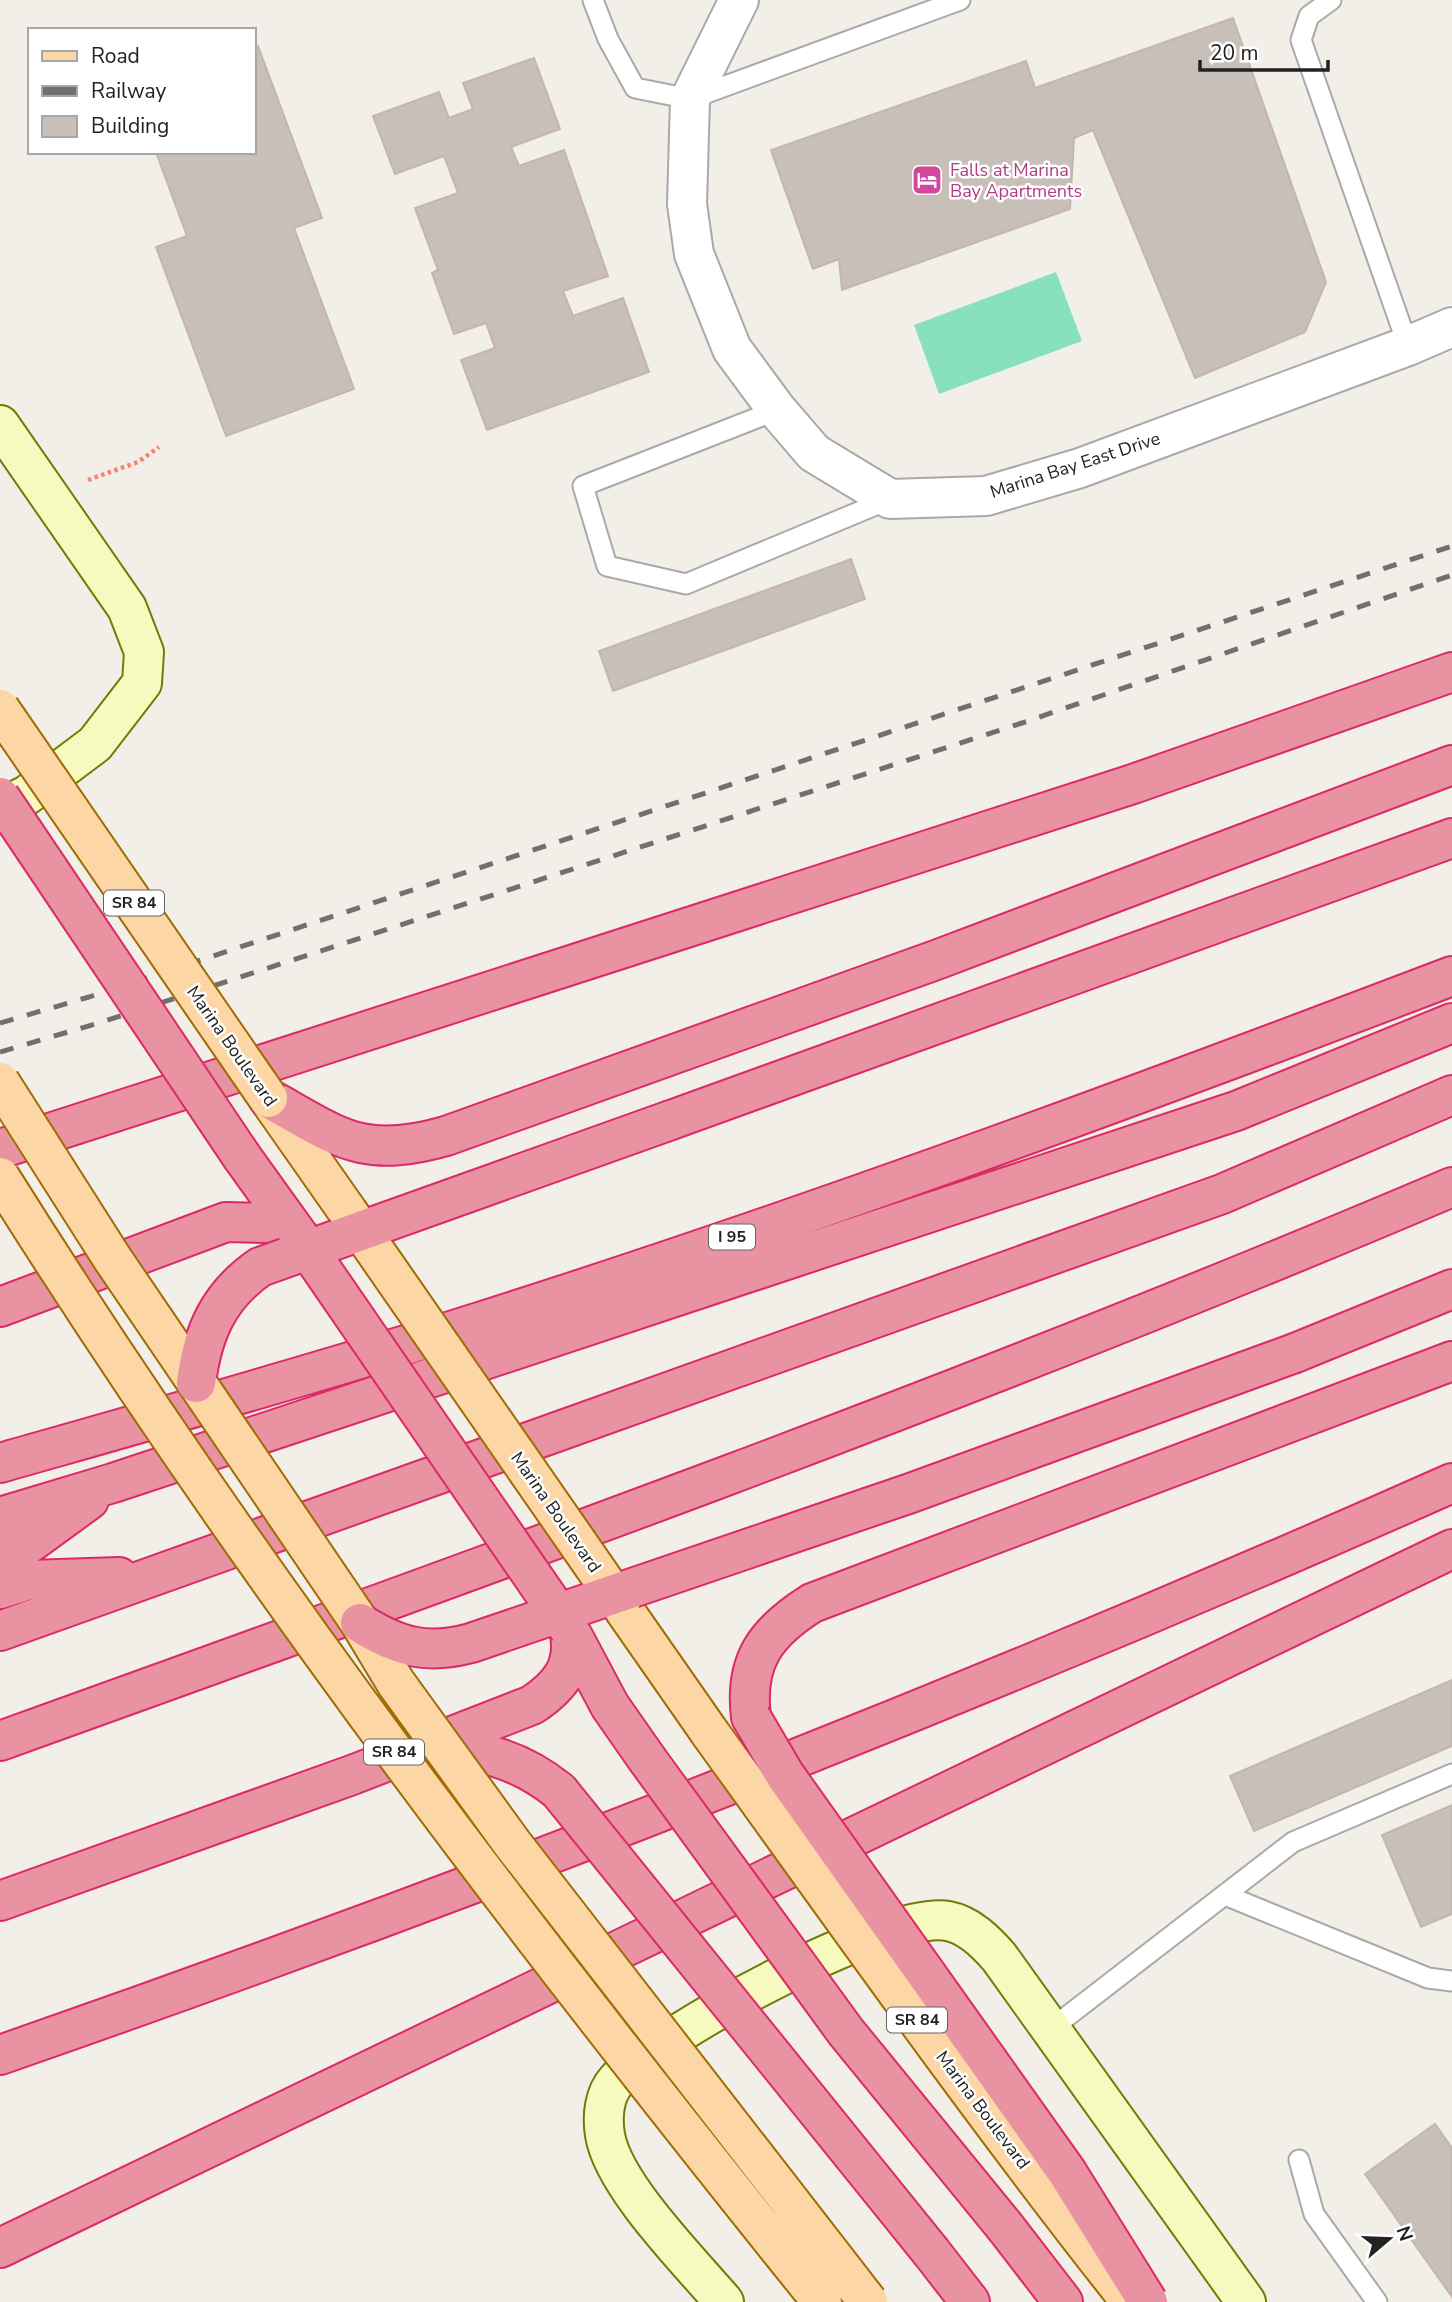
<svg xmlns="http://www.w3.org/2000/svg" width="1452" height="2302" font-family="'Nunito Sans',sans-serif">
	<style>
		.pitch { fill: #88e0be }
		.building { fill: #c7bfb8; stroke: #c4b6ab; stroke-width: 2 }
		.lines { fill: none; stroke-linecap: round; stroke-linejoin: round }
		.service-casing { stroke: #a9a9a9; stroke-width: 23 }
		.minor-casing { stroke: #a9a9a9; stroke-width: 42 }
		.secondary-casing { stroke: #707d05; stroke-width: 42 }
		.primary-casing { stroke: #a06b00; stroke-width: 42 }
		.motorway-casing { stroke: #dc2a67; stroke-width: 42 }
		.path { stroke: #fa8072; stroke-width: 4.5; stroke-dasharray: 3.5 3.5; stroke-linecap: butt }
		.service { stroke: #fff; stroke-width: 19 }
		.minor { stroke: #fff; stroke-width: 38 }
		.secondary { stroke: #f7fabf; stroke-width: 38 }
		.primary { stroke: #fcd6a4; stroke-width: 38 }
		.motorway { stroke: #e892a2; stroke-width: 38 }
		.rail { stroke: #707070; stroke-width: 5; stroke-dasharray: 14 14; stroke-linecap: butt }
		.primary-bridge-casing { stroke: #a06b00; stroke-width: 42; stroke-linecap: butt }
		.motorway-bridge-casing { stroke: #dc2a67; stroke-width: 42; stroke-linecap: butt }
		.primary-bridge { stroke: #fcd6a4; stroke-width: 38 }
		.motorway-bridge { stroke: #e892a2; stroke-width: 38 }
		.labels { text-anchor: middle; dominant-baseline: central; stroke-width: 5; stroke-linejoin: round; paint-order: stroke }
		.shield { fill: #fff; stroke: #646464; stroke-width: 2 }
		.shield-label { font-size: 16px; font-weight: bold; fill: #222 }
		.hotel-label { font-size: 18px; fill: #b23c85; stroke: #fff; text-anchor: start }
		.street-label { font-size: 18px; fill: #222; stroke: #fff }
	</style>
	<rect width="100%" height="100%" fill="#f2efe9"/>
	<path class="pitch" d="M1056,272l26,69 -143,53 -25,-69z"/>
	<path class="building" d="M1233,18l93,264 -21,50 -110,46 -102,-248 -19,8 -4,71 -228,81 -3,-31 -26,10 -42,-119 255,-89 9,27z
		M258,46l64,172 -28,10 60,161 -128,47 -70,-189 31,-11 -31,-84h98v-104z
		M534,58l26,71 -49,18 8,19 45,-16 44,126 -45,15 10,25 50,-18 26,74 -162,58 -26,-70 34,-12 -9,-25 -32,11 -22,-61 6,-3 -23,-62 43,-15 -14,-37 -49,18 -22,-58 66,-24 10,26 24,-9 -10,-26z
		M851,559l14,40 -252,92 -14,-40z
		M1452,1680v66l-198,85 -24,-55z
		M1452,1805v109l-31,13 -39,-92z
		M1435,2124l17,24v149l-87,-123z"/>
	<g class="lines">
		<g class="service-casing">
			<path id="service" d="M593,0l15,39 27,49 55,11 270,-99
				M1331,0l-22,16 -8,24 107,306
				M777,410l-194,76 24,80 79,18 204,-85
				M1225,1895l203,83 24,3
				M1052,2028l241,-186 159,-68
				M1299,2160l15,54 63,88"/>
		</g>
		<g class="minor-casing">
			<path id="minor" d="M739,0l-49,99 -3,105 7,50 38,95 45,61 37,43 76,46 96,-3 94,-28 328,-122 44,-19"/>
		</g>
		<g class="secondary-casing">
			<path id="secondary" d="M0,425l127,183 17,44 -2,31 -47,61 -68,51 -27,13
				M724,2302c-34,-40 -111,-117 -119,-167 -3,-19 -1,-41 12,-55 43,-47 270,-170 331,-159 21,4 38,21 51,36l247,345"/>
		</g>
		<g class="primary-casing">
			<path id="primary" d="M268,1098l80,114
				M620,1604l90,129"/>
		</g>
		<g class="motorway-casing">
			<path id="motorway" d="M268,1098c71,39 93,62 178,38l490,-176 516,-195
				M671,1120l781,-282
				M0,1149l1133,-365 319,-112
				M242,1157l56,78
				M0,1307l226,-85 43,1 29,12
				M1295,1353l157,-64
				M0,1463c151,-43 301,-85 451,-132 337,-106 670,-229 1001,-355
				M0,1517l113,-34 1123,-372 216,-88
				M0,1552l30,-9 59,-43
				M0,1589l29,-9 90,-3
				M569,1629l41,77 37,53
				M0,1631l1222,-437 230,-99
				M751,1717c-7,-56 15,-85 61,-114l640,-242
				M0,1741c487,-175 975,-351 1452,-554
				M430,1750c48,-3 92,11 129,41
				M0,1901l352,-126 180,-70c29,-19 45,-40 37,-76
				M0,2055c491,-171 977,-361 1452,-572
				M1006,2228l57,74
				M0,2248l1452,-699
				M932,2253l38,49"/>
		</g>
		<path class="path" d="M88,480l50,-18 21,-15"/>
		<use href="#service" class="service"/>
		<use href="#minor" class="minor"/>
		<use href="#secondary" class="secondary"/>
		<use href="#primary" class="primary"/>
		<use href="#motorway" class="motorway"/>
		<path class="rail" d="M0,1023l89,-26 1363,-451
			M0,1052l102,-30 920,-299 430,-148"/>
		<g class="primary-bridge-casing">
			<path id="primary-bridge" d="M0,709l268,389
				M0,1082l112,176 248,365 36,60 116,160 356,459
				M0,1177c247,394 530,763 822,1125
				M348,1212l272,392
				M710,1733c138,191 274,384 421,569"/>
		</g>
		<g class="motorway-bridge-casing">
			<path id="motorway-bridge" d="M0,797l242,360
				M298,1235l271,394
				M196,1383c6,-49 22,-87 64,-116l411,-147
				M360,1623c38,24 67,32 111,20l437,-149 387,-141
				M751,1717l34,58 282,397 81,130
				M647,1759l199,273 160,196
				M559,1791l373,462"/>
		</g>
		<use href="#primary-bridge" class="primary-bridge"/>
		<use href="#motorway-bridge" class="motorway-bridge"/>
	</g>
	<defs>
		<g id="hotel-square" transform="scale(1.575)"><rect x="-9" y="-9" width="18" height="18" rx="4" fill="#d1479c" stroke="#fff"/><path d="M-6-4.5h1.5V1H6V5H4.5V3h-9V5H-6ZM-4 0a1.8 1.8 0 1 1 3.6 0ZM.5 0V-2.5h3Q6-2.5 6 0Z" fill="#fff"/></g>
	</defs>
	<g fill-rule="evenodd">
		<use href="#hotel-square" x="927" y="180"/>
	</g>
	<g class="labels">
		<g class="shield">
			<rect x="104" y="890.5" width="60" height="25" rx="5"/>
			<rect x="709" y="1224.5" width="46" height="25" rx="5"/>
			<rect x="364" y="1739.5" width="60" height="25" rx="5"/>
			<rect x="887" y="2007.5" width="60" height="25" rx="5"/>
		</g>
		<g class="shield-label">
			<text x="134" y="903">SR 84</text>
			<text x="732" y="1237">I 95</text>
			<text x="394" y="1752">SR 84</text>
			<text x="917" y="2020">SR 84</text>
		</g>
		<g class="hotel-label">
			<text x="950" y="170">Falls at Marina<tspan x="950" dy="21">Bay Apartments</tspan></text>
		</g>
		<g class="street-label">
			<text transform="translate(1075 465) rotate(-18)">Marina Bay East Drive</text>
			<text transform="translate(232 1046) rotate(55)">Marina Boulevard</text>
			<text transform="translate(556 1512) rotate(55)">Marina Boulevard</text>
			<text transform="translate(983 2110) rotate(53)">Marina Boulevard</text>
		</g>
	</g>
	<rect x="28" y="28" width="228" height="126" fill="#ffffff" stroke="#a7a7a7" stroke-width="2"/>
	<rect x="42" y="51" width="35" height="10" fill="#fcd6a4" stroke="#a7a7a7" stroke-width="2"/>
	<text x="91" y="63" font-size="21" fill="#222222">Road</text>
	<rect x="42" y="86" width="35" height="10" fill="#707070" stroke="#a7a7a7" stroke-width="2"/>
	<text x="91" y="98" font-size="21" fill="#222222">Railway</text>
	<rect x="42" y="116" width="35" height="21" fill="#c7bfb8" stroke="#a7a7a7" stroke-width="2"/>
	<text x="91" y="133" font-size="21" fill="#222222">Building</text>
	<g transform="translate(1389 2239) rotate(71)" stroke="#ffffff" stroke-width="5" paint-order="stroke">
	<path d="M0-5L12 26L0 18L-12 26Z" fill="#222222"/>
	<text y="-10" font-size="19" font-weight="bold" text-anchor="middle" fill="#222222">N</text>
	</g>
	<path d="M1200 60v10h128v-10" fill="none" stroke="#222222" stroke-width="3.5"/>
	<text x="1210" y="60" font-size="21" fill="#222222" stroke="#ffffff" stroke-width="5" paint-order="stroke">20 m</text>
</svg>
